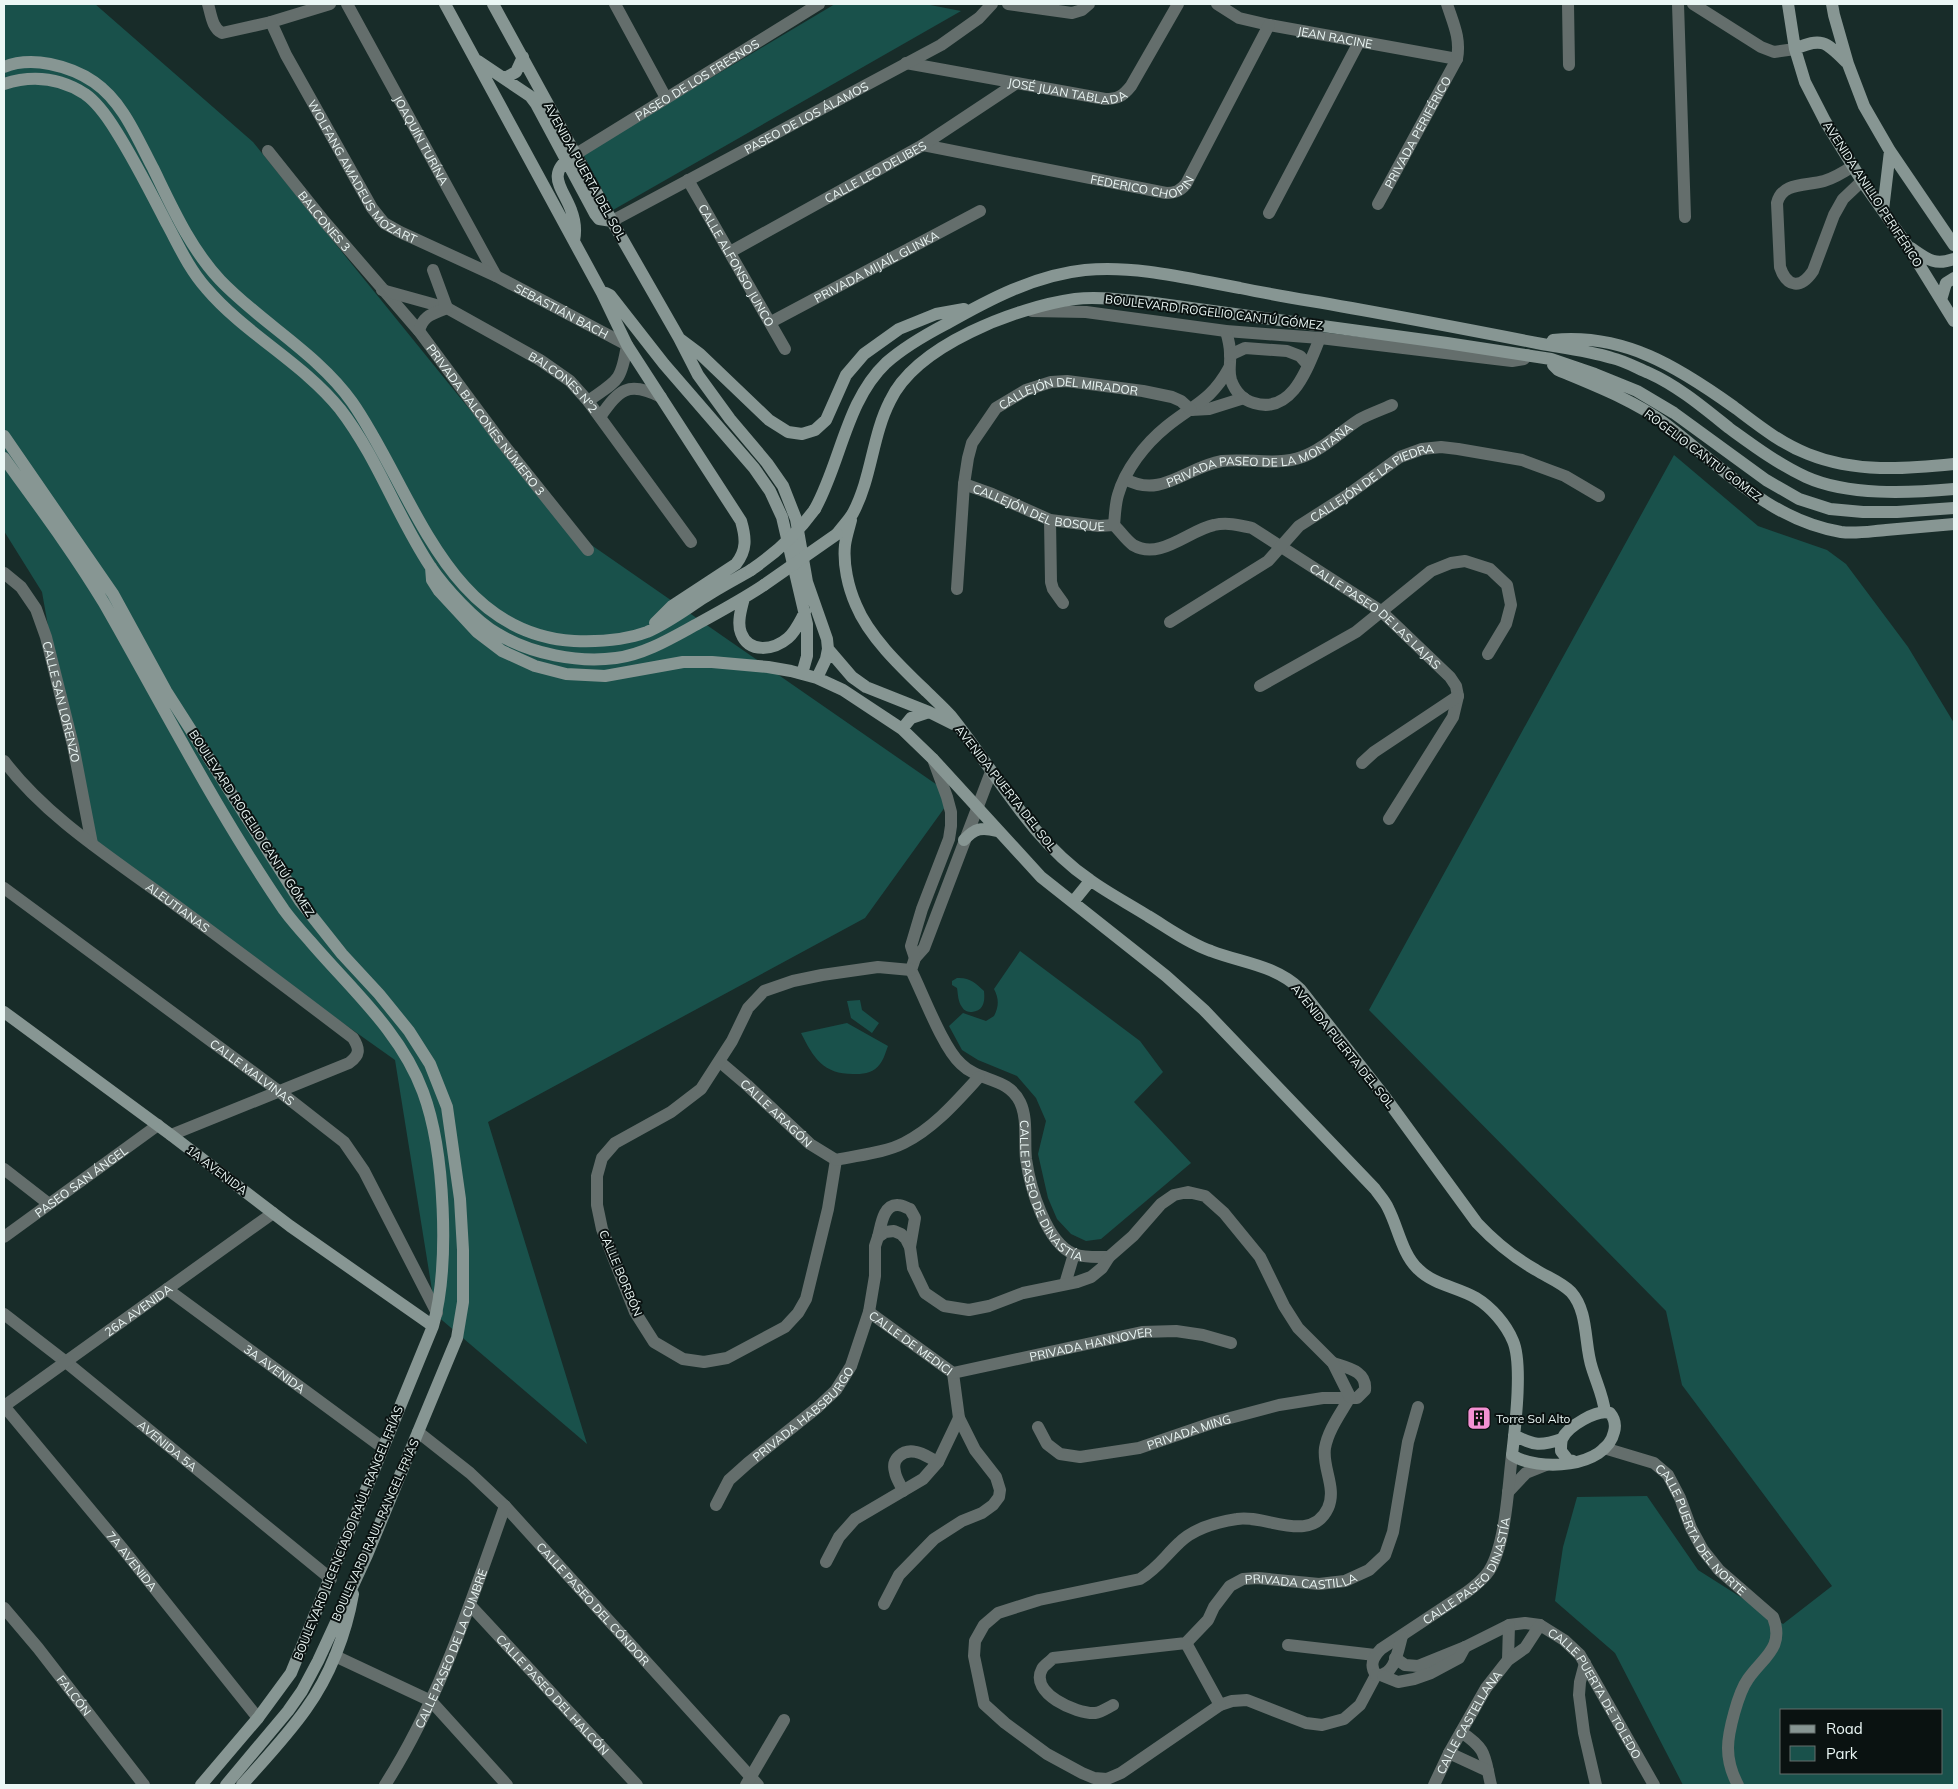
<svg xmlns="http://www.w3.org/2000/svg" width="1958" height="1789" font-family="Mulish,sans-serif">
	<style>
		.green { fill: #19514b; fill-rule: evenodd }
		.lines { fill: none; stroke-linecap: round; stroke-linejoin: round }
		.street { stroke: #646e6c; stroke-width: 12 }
		.secondary { stroke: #879693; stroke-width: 12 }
		.secondary-bridge { stroke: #879693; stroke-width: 12 }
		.labels { text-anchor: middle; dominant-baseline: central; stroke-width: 4; stroke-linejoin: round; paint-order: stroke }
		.street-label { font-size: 12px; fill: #ebf7f5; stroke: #0a1211 }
		.poi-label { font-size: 12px; fill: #ebf7f5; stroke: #0a1211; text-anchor: start }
	</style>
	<rect width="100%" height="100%" fill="#182c29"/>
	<path class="green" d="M4,4h91l158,138 311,384 389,270 -88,122 -377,204 99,322 -151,-129 -41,-255 -309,-219 -44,-249 -38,-61z
		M835,4h90l36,7 -348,199 -30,-56z
		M1674,455l84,71 69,24 19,14 62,83 46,76v1062h-271l-68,-132 -60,-52 8,-54 14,-50 70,-1 51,74 85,54 49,-38 -150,-201 -16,-74 -297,-301zM1782,1710h160v63h-160z
		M1020,951l120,90 23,31 -29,30 57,61 -90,76 -15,2 -15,-7 -14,-15 -9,-21 -10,-44 8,-33 -10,-23 -19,-22 -39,-16 -16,-10 -13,-24 14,-13 23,8 8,-5c5,-10 5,-17 0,-27z
		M957,978c12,-1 19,5 27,13 1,10 0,20 -12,21 -4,0 -8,-1 -10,-5 -4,-5 -4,-13 -5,-19l-5,-3v-4z
		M860,1000l2,10 17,13 -7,10 -21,-15 -4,-17z
		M847,1023l41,23c-2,5 -4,13 -8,18 -6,8 -14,10 -24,10 -32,1 -42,-15 -55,-41z"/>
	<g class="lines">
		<g class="street">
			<path d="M208,4c3,10 4,24 14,29l49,-11 59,-18"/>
			<path id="s1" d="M347,4l149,272"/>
			<path d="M615,4l51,94"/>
			<path d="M1008,4l64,9 10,-3 7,-6"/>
			<path id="s2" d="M1217,4l22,14 30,7 188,34"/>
			<path d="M1568,4l1,61"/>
			<path d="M1678,4l7,213"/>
			<path d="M1693,4l68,43 13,5 21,-3"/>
			<path id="s3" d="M271,22l15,33 86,153 12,15 16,9 96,44 131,69c-6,37 -9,35 -39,56"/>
			<path id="s4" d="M906,63l199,36c13,0 18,-3 26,-13l47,-82"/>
			<path id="s5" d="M923,145l243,48c9,0 14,-2 20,-9l83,-159"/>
			<path id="s6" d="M268,151l56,70 95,110 81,109 88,110"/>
			<path id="s7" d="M576,154l243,-150"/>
			<path d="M1853,166c-9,6 -19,12 -29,15 -18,5 -42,1 -47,22l3,64c7,21 21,22 33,4l21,-56 9,-16 19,-18"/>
			<path id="s8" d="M688,180l97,169"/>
			<path id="s9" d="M1378,204l79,-145c4,-21 -4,-36 -10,-55"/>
			<path d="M1269,213l90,-171"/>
			<path id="s10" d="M612,221l329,-176 38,-27 13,-14"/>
			<path id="s11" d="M730,252l193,-107 92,-61"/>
			<path id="s12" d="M382,290l65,18 93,52 30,21 18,20 103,141"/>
			<path d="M1032,311l54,1 140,19 94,7 192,23 12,-2 3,-4"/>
			<path id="s13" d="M771,322l209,-111"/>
			<path d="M419,331c4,-16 14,-17 28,-23l-14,-38"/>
			<path d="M1226,331c2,7 4,15 4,22 1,10 -2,18 1,27 4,11 12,20 23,23 39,12 54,-37 66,-65"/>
			<path d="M1230,355l15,-7 42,3 13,5 8,9"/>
			<path d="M1191,410l18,-1 35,-11"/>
			<path d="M600,417c19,-27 28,-37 61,-20"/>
			<path id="s14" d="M1125,479c37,20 61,-12 97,-18 26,-3 55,5 80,-4 22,-8 39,-26 58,-38 10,-5 21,-9 32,-14"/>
			<path id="s15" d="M964,484l28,10 58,26 49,6 15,-1"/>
			<path d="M1050,520l1,62 2,7 10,14"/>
			<path id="s16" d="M1114,525c6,6 12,15 19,20 27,16 56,-15 81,-20 13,-3 25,0 38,3l129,83 69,66 6,9 2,10 -5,21 -64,102"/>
			<path d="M1114,525c1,-9 1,-20 4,-30 7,-25 27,-51 48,-68 27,-22 45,-26 63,-59"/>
			<path id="s17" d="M4,573l17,14 15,22 10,28 27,108 19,99"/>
			<path id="s18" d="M957,589l7,-105 4,-26 4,-15 24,-35 30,-18 25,-8 16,-1 76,10 29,6 9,4 10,9"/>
			<path id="s19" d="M1170,622l98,-61 31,-35 47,-30 54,-39 22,-8 19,-2 17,2 64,11 43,16 34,20"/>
			<path d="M1260,686l96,-54 75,-61 20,-8 14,-2 25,8 17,16 4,20 -5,19 -18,30"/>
			<path id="s20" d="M4,761c42,55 103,94 158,134 64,47 128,95 191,143 7,11 7,17 -4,25l-178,72"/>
			<path d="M1362,763l12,-11 84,-56"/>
			<path id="s21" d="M991,772l-67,176 -9,10 -4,12c12,24 32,78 50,94 18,18 47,13 59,38 8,16 4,39 6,57 4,28 20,84 48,95 10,4 24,3 35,3"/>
			<path id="s22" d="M4,888l276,204 64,50 20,29 73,142"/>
			<path d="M915,958l-4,-12 11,-37 27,-70 2,-13v-14l-4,-15 -14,-38"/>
			<path id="s23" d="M720,1062l27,23 63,59 26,16"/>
			<path d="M836,1160l-8,49 -22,90 -8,14 -13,14 -58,31 -23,4 -21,-3 -29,-17 -19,-30 -33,-83 -5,-24v-29l5,-18 13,-15 56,-31 30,-23 31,-48 16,-33 16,-17 29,-10 29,-6 56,-8 33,3"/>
			<path d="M836,1160c22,-5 48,-7 68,-17 30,-15 53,-42 75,-66"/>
			<path d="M4,1169l45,35"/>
			<path id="s24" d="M4,1237l154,-112"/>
			<path d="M878,1237c3,-11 5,-33 20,-32 4,0 9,3 12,4l5,9 -5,29"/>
			<path d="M1065,1284l9,-30"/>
			<path id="s25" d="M167,1289l216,159"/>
			<path id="s26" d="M869,1312l84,61 6,45 16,32 21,27 4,13 -1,7 -6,8 -11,8 -20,8 -28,18 -35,36 -15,29"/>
			<path id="s27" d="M4,1314l62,48 265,217"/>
			<path id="s28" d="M953,1373l189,-41 34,-1 27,4 28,8"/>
			<path d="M1350,1397c-9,16 -22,33 -25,51 -3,20 12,40 3,60 -17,37 -63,6 -91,11 -20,3 -43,9 -58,24 -15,14 -21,25 -39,36l-101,21 -41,13 -14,12 -9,16 -1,15 10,48 21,19 42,31 35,19 12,5 13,1 14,-6 99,-68 12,-4 15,-1 59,23 16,2 22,-6 16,-14 16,-30"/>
			<path id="s29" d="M4,1406l119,143 135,169"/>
			<path id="s30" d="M4,1406l269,-193"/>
			<path id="s31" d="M1038,1427l9,17 13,10 20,3 59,-9 76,-26 64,-17 44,-7h34l8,-8c2,-19 -17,-22 -32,-27"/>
			<path id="s32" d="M418,1432l52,41 35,33 253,279"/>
			<path id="s33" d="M1604,1448l50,15 14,12 12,23 11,30 12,22 16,20 54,47c12,31 -10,40 -25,62 -10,14 -20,53 -20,69 0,13 4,26 10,37"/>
			<path d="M903,1491c-2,-6 -7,-12 -8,-19 -4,-13 8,-23 21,-20 7,1 15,7 22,10"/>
			<path d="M1508,1492l18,-19 20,-8"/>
			<path id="s34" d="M716,1505l13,-25 19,-17 70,-56 18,-17 15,-24 18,-54 6,-36v-30l3,-9 7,-5 9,-1 7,3 5,5 4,8 3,21 12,25 19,13 25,4 20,-4 34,-13 54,-11 14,-5 11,-9 7,-11 24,-21 28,-32 13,-9 14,-3 17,4 19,17 36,44 24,49 14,22 35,35 17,34"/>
			<path d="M826,1562l13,-25 16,-18 68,-40 15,-17 21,-44"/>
			<path id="s35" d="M470,1605l167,180"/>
			<path id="s36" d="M4,1608l34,40 106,137"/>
			<path d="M1186,1643l34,62"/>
			<path d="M1288,1645l87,10"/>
			<path d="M335,1656l96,45 76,84"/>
			<path id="s37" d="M1395,1658l10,7 13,1 47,-19 44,-22 16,-2 15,2 24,15 16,15 74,130"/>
			<path d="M1508,1660l1,-35"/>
			<path d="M1585,1663l-5,19 -1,13 5,38 12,52"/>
			<path id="s38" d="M1376,1675c-7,-10 -3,-18 5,-26l86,-57c8,-6 16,-12 22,-21 17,-27 19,-84 23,-116"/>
			<path d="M1376,1675c19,2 22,-25 26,-39"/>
			<path d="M1383,1676l15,6 16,-3 17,-6 28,-15 6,-11"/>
			<path id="s39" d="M1113,1705c-6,3 -11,7 -18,8 -19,1 -66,-20 -53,-44 2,-4 8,-7 11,-11l133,-15 22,-23 6,-13 16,-21 13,-7 15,-1 61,6 26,-3 24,-11 16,-15 8,-23 15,-90 10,-35"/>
			<path d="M1461,1732c27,18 23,24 30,53"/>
			<path d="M1449,1753l39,18"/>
			<path id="s40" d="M385,1785c55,-86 86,-184 120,-279"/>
			<path d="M746,1785l38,-65"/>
			<path id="s41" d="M1434,1785l15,-32 37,-65 22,-28 17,-12 15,-23"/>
		</g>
		<path class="secondary" d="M445,4l157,289 25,52 114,176c5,17 6,29 -5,43l-64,42 -17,17
			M493,4l119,217 67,117 19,37 32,44 37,44 16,23 13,33 11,63 20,57 1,10 -2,10 -9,19
			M1788,4l7,45 10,33 20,39 37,60 45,64 47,76
			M1832,4l2,11 14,49 16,42 26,45 64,94
			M1795,49c27,-12 31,-7 51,13
			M478,61l52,35 6,8 59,110 4,5 13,2
			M4,67c15,-6 30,-6 46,-3 15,3 31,9 44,18 29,20 43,56 59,86 19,39 37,80 67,112 41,43 97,73 132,122 61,87 94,232 222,239 25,1 49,0 73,-9 21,-9 39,-23 58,-35 15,-10 31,-18 46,-27
			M505,78l11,-6 7,-15
			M4,84c28,-9 56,-6 81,10 13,9 23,24 31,37 19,30 35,62 51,93 12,22 22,45 39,64 39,46 96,74 134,121 37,48 57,107 90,157 15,22 45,55 68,68 33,20 80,29 118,24 30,-4 57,-21 83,-35 22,-12 44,-24 65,-38
			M572,156c-27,19 -9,32 -1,54 4,10 5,21 3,31
			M1883,210l7,-59
			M1911,248c16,11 23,18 43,11
			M606,293l4,2 54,69 90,104 16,23 12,26 25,107v32l-5,18
			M1941,300l5,-17 8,-5
			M680,339l20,15 69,66 19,12 14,2 13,-4 11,-10 20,-45 18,-21 35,-25 37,-15 28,-5
			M1553,340c71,-7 125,27 181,67 24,18 46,36 74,47 47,19 97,15 146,10
			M1553,365l5,5c35,15 73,29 105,52 56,42 105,98 178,110 15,2 31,-1 45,-2 23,-2 46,-4 68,-6
			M4,436l109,158 53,97 134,210 42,53 37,40 30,37 21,33 17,43 13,92 3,51v52l-6,36 -90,217 -49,106 -16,30 -14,20 -62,74
			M4,458c34,47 70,95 100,145 59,103 113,209 180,307 8,11 17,21 26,31 41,48 91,91 113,151 22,59 27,173 10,234l-142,347 -33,45 -57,67
			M815,509c26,-47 31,-108 71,-146 18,-16 39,-28 60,-39 42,-24 89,-49 139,-54 52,-5 105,9 155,18 24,5 47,9 71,13 77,13 154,28 231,43 23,4 47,7 70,14 13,3 25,10 37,15 29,13 55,35 80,55 25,18 49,36 77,49 42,19 103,16 148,12
			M851,520c-2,8 -5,17 -6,25 -2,19 3,42 11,60 13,32 46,63 71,87 8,8 17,16 24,24 45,56 79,123 139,164 18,13 39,24 58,36 20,12 40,27 63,35 31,12 64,14 89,38l85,108 92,126c17,18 36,34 59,47 11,7 25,12 35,22 18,20 13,53 21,76 5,16 11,28 13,44
			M837,534c5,-7 12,-14 16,-21 19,-36 19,-77 37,-112 26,-56 127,-94 185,-102 24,-3 48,1 72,3l300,41 104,16 44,15 42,17 37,22 92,67 33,19 31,10 33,3h34l57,-4
			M431,567l1,13 7,11 38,41 25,19 33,15 31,8 39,2 78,-14h29l56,5 23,4 26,7 26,12 59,39 31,30 108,118 125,99 38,34 171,179c4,6 10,12 13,19 10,19 14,46 30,61 16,16 39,18 58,29 15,9 30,26 37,43 10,23 2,87 -1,114 26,17 94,13 102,-23 2,-7 1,-13 -4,-19 -13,-4 -42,13 -48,26 -1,3 -1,8 -1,12l7,9 5,1
			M744,598c-3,11 -7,25 -3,35 8,21 33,17 47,5 8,-7 12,-17 17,-26
			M828,649l24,28 14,10 63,25 24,12
			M902,729l9,-11 18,-6
			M964,840c11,-12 18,-13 33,-9
			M1073,902l17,-21
			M4,1012l167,123 119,91 143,100
			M1514,1435c20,11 27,11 48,4
			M242,1785c22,-25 45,-49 64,-76 24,-33 40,-75 47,-115"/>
		<path class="secondary-bridge" d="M751,570c25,-17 46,-36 64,-61
			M764,585l73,-51"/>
	</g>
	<defs>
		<g id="building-square" transform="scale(1.25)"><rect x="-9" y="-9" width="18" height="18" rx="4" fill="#f491d3" stroke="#0a1211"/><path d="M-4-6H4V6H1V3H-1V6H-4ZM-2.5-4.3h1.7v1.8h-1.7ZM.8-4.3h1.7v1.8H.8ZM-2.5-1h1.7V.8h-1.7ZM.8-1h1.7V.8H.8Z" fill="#111"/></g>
	</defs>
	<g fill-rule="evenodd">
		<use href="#building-square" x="1479" y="1418"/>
	</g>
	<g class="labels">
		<g class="street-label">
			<text stroke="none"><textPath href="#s2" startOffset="124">JEAN RACINE</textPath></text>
			<text stroke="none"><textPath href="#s7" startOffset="142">PASEO DE LOS FRESNOS</textPath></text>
			<text stroke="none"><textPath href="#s4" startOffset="164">JOSÉ JUAN TABLADA</textPath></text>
			<text stroke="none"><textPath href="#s10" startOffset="220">PASEO DE LOS ÁLAMOS</textPath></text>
			<text stroke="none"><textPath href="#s9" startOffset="82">PRIVADA PERIFÉRICO</textPath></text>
			<text stroke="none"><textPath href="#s1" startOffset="155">JOAQUÍN TURÍNA</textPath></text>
			<text stroke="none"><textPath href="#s3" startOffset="178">WOLFANG AMADEUS MOZART</textPath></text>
			<text transform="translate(585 171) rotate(61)">AVENIDA PUERTA DEL SOL</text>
			<text stroke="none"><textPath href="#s11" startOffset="166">CALLE LEO DELIBES</textPath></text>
			<text stroke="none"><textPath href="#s5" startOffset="225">FEDERICO CHOPIN</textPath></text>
			<text transform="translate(1873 194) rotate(57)">AVENIDA ANILLO PERIFÉRICO</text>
			<text stroke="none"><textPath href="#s6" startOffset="90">BALCONES 3</textPath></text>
			<text stroke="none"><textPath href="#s8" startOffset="98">CALLE ALFONSO JUNCO</textPath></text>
			<text stroke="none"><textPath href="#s13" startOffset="119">PRIVADA MIJAÍL GLINKA</textPath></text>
			<text stroke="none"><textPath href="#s3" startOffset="429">SEBASTIÁN BACH</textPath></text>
			<text transform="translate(1214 312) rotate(7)">BOULEVARD ROGELIO CANTÚ GÓMEZ</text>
			<text stroke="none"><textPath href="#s12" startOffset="206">BALCONES N°2</textPath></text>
			<text stroke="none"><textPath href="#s18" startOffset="266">CALLEJÓN DEL MIRADOR</textPath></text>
			<text stroke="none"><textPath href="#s6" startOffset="346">PRIVADA BALCONES NÚMERO 3</textPath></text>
			<text stroke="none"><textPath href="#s14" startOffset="142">PRIVADA PASEO DE LA MONTAÑA</textPath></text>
			<text transform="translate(1703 455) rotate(37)">ROGELIO CANTU GOMEZ</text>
			<text stroke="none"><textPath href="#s19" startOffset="248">CALLEJÓN DE LA PIEDRA</textPath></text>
			<text stroke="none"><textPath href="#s15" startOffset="79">CALLEJÓN DEL BOSQUE</textPath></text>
			<text stroke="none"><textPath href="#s16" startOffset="305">CALLE PASEO DE LAS LAJAS</textPath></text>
			<text stroke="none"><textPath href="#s17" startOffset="145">CALLE SAN LORENZO</textPath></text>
			<text transform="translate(1006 788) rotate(52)">AVENIDA PUERTA DEL SOL</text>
			<text transform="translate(252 823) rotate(57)">BOULEVARD ROGELIO CANTÚ GÓMEZ</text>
			<text stroke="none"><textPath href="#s20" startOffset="228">ALEUTIANAS</textPath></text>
			<text transform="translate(1343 1046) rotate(51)">AVENIDA PUERTA DEL SOL</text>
			<text stroke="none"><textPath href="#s22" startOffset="309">CALLE MALVINAS</textPath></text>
			<text stroke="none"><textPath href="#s23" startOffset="76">CALLE ARAGÓN</textPath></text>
			<text transform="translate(217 1170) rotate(37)">1A AVENIDA</text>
			<text stroke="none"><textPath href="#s24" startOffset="95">PASEO SAN ÁNGEL</textPath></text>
			<text stroke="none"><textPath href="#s21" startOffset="491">CALLE PASEO DE DINASTÍA</textPath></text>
			<text transform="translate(621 1273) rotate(67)">CALLE BORBÓN</text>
			<text stroke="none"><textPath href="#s30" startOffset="165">26A AVENIDA</textPath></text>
			<text stroke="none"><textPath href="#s26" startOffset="52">CALLE DE MEDICI</textPath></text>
			<text stroke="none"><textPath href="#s28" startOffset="141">PRIVADA HANNOVER</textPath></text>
			<text stroke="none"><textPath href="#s25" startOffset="134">3A AVENIDA</textPath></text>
			<text stroke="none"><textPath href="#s34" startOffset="128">PRIVADA HABSBURGO</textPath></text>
			<text stroke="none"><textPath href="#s31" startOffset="168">PRIVADA MING</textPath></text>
			<text stroke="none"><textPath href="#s27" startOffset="210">AVENIDA 5A</textPath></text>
			<text stroke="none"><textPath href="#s33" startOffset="135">CALLE PUERTA DEL NORTE</textPath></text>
			<text transform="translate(375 1530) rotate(-66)">BOULEVARD RAUL RANGEL FRIAS</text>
			<text transform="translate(348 1533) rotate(-68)">BOULEVARD LICENCIADO RAÚL RANGEL FRÍAS</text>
			<text stroke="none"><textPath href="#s29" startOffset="201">7A AVENIDA</textPath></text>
			<text stroke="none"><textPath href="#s38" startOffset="150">CALLE PASEO DINASTÍA</textPath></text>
			<text stroke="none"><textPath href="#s39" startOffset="394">PRIVADA CASTILLA</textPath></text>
			<text stroke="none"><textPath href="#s32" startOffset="246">CALLE PASEO DEL CÓNDOR</textPath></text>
			<text stroke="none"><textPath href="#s40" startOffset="152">CALLE PASEO DE LA CUMBRE</textPath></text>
			<text stroke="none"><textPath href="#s35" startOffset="122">CALLE PASEO DEL HALCÓN</textPath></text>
			<text stroke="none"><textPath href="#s37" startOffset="246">CALLE PUERTA DE TOLEDO</textPath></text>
			<text stroke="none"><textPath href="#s36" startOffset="112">FALCÓN</textPath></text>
			<text stroke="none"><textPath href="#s41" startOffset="72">CALLE CASTELLANA</textPath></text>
		</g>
		<g class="poi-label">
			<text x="1496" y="1418">Torre Sol Alto</text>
		</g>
	</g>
	<rect width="1958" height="1789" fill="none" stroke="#ebf7f5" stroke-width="10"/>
	<rect x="1780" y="1709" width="162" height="65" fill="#0a1211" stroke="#646e6c"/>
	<rect x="1790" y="1725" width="25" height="8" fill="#879693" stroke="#646e6c"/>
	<text x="1826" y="1734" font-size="15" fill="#ebf7f5">Road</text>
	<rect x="1790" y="1746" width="25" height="15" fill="#19514b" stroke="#646e6c"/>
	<text x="1826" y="1759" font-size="15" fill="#ebf7f5">Park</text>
</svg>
